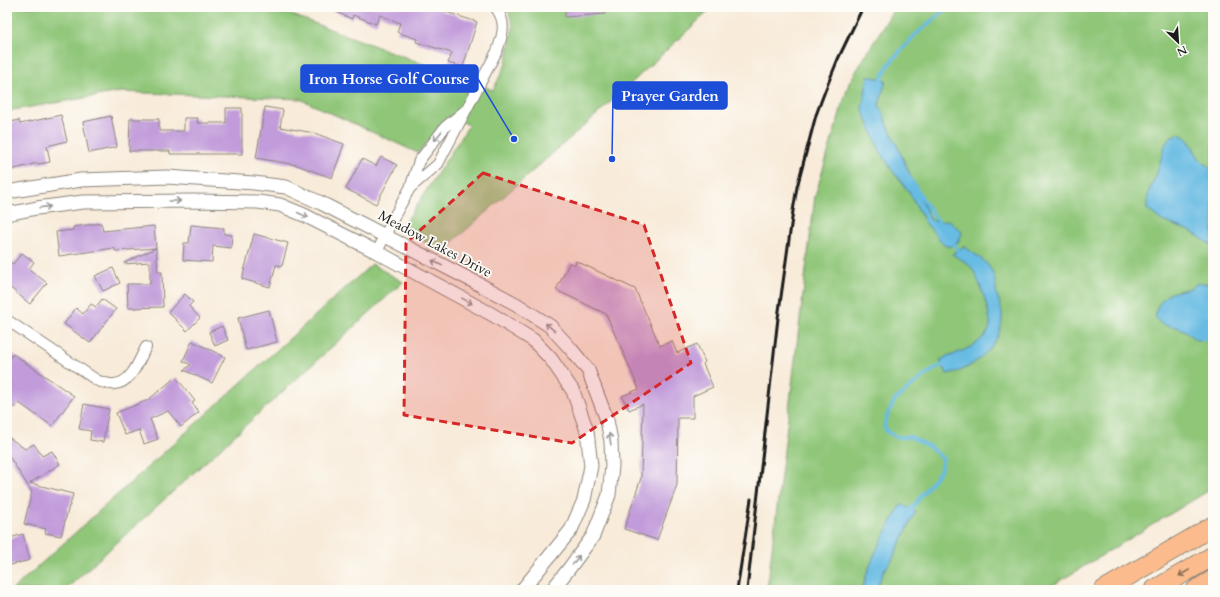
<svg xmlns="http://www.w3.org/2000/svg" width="1220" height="597" font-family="Cardo,serif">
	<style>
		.green { fill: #8fc678; stroke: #56714a }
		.water { fill: #67bbe3; stroke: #426c80 }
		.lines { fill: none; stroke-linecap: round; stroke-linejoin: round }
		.stream { stroke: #67bbe3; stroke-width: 3.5 }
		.building { fill: #c19bda }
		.minor-casing { stroke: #8a847a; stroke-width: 12 }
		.tertiary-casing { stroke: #8a847a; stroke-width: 15 }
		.motorway-casing { stroke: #8a847a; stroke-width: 21 }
		.minor { stroke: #fff; stroke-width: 10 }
		.tertiary { stroke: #fff; stroke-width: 13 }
		.motorway { stroke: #fbbb8c; stroke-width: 19 }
		.rail { stroke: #1c1c1c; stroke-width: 3 }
		.oneway { stroke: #999 }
		.oneway2 { stroke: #8c6c54 }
		.marked { fill: #d62828; fill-opacity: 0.2; stroke: #d62828; stroke-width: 3; stroke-dasharray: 8 5; stroke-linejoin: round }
		.labels { text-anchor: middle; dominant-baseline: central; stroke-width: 3.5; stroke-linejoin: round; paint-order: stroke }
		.street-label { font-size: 14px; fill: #1c1c1c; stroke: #fdfcf7 }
		.leader { fill: none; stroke: #1d4ed8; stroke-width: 1.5 }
		.callout-dot { fill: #1d4ed8; stroke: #fdfcf7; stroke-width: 1.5 }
		.callout { fill: #1d4ed8; stroke: #1d4ed8; stroke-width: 1.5 }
		.callout-label { font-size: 15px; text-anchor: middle; font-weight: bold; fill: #fff }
	</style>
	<rect width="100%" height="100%" fill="#fdfcf7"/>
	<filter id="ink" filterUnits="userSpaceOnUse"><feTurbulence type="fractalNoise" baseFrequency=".025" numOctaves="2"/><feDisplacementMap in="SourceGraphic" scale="8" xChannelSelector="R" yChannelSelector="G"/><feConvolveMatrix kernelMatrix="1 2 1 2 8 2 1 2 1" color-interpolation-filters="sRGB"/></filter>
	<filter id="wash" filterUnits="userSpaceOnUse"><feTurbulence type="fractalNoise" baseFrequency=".012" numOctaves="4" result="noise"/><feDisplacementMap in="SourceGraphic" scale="16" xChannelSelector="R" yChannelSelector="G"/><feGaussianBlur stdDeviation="0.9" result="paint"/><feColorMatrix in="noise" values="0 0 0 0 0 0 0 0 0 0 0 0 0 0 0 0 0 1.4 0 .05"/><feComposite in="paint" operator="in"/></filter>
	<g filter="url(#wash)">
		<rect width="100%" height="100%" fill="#f8ebd9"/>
		<path class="green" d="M7,7h264l222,83 13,-26 7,-38 -6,-19h206l-101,94 -171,151 -39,-24 67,-103 -20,-9 -31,37 -118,-54 -180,-7 -113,19z
			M895,7h318v481l-168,102h-278l48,-394 34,-113z
			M372,264l31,18 -338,308h-53z"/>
		<path class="water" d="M868,76l18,4 -7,25 51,114c6,4 11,3 18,1l13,11 1,3 -3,5v2l-9,6 -6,-2 -19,-23 -16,-30 -18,-23 -11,-18 -18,-43z
			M1179,134c12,4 14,16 21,25 3,4 9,8 13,11v76l-23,-15 -28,-10 -15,-12v-7l2,-11 7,-15 9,-31 3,-5 2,-3 5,-2z
			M964,246c8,7 20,13 26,22 6,7 5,18 7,27 2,8 6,15 5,24 -1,23 -20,41 -40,51 -5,2 -10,3 -15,4l-7,-14c16,-7 36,-12 47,-27 2,-3 3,-6 3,-9 0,-11 -12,-50 -20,-58 -4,-5 -13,-8 -18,-12z
			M1198,283l15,1v57c-6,-1 -16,1 -21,-4 -4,-4 -6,-6 -12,-9 -6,-2 -16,-1 -21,-6 -9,-8 2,-23 10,-28 7,-3 14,-4 21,-6 3,-1 5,-3 8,-5z
			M901,504l15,7 -25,51 -7,8 -8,20h-14l3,-9v-3l11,-27z"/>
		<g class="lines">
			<path class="stream" d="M880,82l9,-18 25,-28 28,-24 4,-5
				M910,178l17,28 14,19
				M952,241l8,12
				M909,512l31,-41 3,-12 -13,-12 -19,-10h-14l-10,-5 -3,-6 3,-10 8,-16 29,-24 14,-9 9,-3"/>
		</g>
		<g id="blocks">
			<path class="building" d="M325,7h113l-1,2 40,13 -14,45 -15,-4 4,-10 -36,-11 1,-3 -20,-7 3,-9 -20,-8 -4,9 -23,-9 -1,4z
				M565,7h40v7l-40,3z
				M265,107l18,3 -3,17 34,6 30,11 -12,34 -35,-13 -41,-7z
				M226,108h16v46h-72v-3h-41l1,-32h29v12h25v-13h14l-1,5h29z
				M61,115l6,26 -20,5 3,16 -12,2v-1l-31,8v-20h2l-2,-9v-19l12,-3 1,4z
				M111,116l6,31 -28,6 -6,-31z
				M381,157l16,8 -21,39 -30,-15 16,-30 14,7z
				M101,223l2,8 51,-5 2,22 -41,3v-3l-56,8 -3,-24 17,-2v-3z
				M191,225l33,3v6l8,1 -1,13 -18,-2 -1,16 -29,-2 1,-17h5z
				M254,234l34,9 -6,23 -6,-1 -6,22 -28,-8z
				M156,248l2,24h4l1,35 -35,1 -1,-24h23v-22l-25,2 -1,-1z
				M22,253l12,9 -5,7 18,14 -17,21 -23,-19v-26l6,5z
				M576,261l59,28 25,57 12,-5 5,12 20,-9 8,18 -2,2 10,23 -20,9v22h-15l-1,67 -20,55 -33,-11 17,-51 2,-74 -14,6 -7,-14 17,-7 -33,-75 -50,-24 14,-28 5,3z
				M113,268l7,15 -17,8 -8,-15z
				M185,294l8,8 -4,4 11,12 -13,13 -19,-19z
				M102,299l14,10 -26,34 -26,-19 12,-16 7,6 8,-10 5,3z
				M269,310l8,32 -31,8 -8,-32z
				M222,326l6,14 -13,6 -6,-14z
				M192,341l33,16 -13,26 -28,-13 7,-5 -8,-4z
				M13,354l61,42 -22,30 -33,-23 -4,5 -8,-6v-11l5,-7 -5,-3v-19z
				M176,377l19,24 -3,2 7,9 -18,15 -13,-16 -18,8 8,20 -14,5 -5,-14 -14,5 -9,-22 32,-13z
				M84,404l25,5 -6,33 -13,-2 1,-9 -12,-2z
				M7,436l18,13 9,-5 8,12 10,-5 8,13 -30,19 43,11 -3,12h-1l-8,30 -16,-3 1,-4 -22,-5 8,-32 -25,-39z
				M23,534l7,26 -23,6v-27z"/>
		</g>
	</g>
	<g filter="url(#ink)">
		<use href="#blocks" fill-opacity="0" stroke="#8a847a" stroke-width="1"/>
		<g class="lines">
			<g class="minor-casing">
				<path id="minor" d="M410,188l28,-24 59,-113c6,-16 10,-30 -2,-44
					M377,252l19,-39 14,-25 9,-27 26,-34 18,-15
					M7,320l91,61c5,1 11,4 16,3 18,-1 25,-24 32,-37"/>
			</g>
			<g class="tertiary-casing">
				<path id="tertiary" d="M7,192l74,-12 86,-3 87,6 32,4 35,16 150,77 45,24 34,22 21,23 17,21 19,50 4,21 1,25 -3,29 -16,41 -25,34 -16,20
					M7,214l30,-6 46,-6 110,-1 65,1 22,3 24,10 73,37 116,63 40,25 18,19 22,32 14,40 4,35 -7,34 -13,30 -49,60"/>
			</g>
			<g class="motorway-casing">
				<path id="motorway" d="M1104,590l109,-64
					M1154,590l59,-34
					M1196,590l17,-10"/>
			</g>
			<use href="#minor" class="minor"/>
			<use href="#tertiary" class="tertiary"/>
			<use href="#motorway" class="motorway"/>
			<path class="rail" d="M737,590l14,-91
				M747,590l31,-272 15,-107 4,-24 19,-72 9,-24 13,-32 25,-52"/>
		</g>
		<defs><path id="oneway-shaft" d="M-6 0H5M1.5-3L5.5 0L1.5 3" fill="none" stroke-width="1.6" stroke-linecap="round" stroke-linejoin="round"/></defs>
		<g class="oneway">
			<use href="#oneway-shaft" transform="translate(438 136) rotate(128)"/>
			<use href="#oneway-shaft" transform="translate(175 201)"/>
			<use href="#oneway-shaft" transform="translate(45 207) rotate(-7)"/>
			<use href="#oneway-shaft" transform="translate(303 215) rotate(25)"/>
			<use href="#oneway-shaft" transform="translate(437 263) rotate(-153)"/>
			<use href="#oneway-shaft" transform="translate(467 301) rotate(29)"/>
			<use href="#oneway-shaft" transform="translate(550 327) rotate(-140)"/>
			<use href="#oneway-shaft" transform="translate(610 439) rotate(-99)"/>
			<use href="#oneway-shaft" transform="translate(576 560) rotate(-54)"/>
		</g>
		<use class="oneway2" href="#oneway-shaft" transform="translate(1184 573) rotate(150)"/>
	</g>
	<path class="marked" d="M483,173l161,52 47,138 -119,80 -168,-28 2,-172z"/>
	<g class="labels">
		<g class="street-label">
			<text transform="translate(435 244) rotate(28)">Meadow Lakes Drive</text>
		</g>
	</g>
	<path class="leader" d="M514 139L478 79M612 159L613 95"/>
	<g class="callout-dot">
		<circle cx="514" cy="139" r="4"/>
		<circle cx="612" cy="159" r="4"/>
	</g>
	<g class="callout">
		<rect x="301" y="65" width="177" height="27" rx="4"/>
		<rect x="613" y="82" width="114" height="27" rx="4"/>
	</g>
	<g class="callout-label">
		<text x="389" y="84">Iron Horse Golf Course</text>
		<text x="670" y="101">Prayer Garden</text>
	</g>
	<rect width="1220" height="597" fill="none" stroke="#fdfcf7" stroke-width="24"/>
	<g transform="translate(1178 42) rotate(155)" stroke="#fdfcf7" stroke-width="3" paint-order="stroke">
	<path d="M0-3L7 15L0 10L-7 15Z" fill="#1c1c1c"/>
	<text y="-6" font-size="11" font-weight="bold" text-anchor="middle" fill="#1c1c1c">N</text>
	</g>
</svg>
